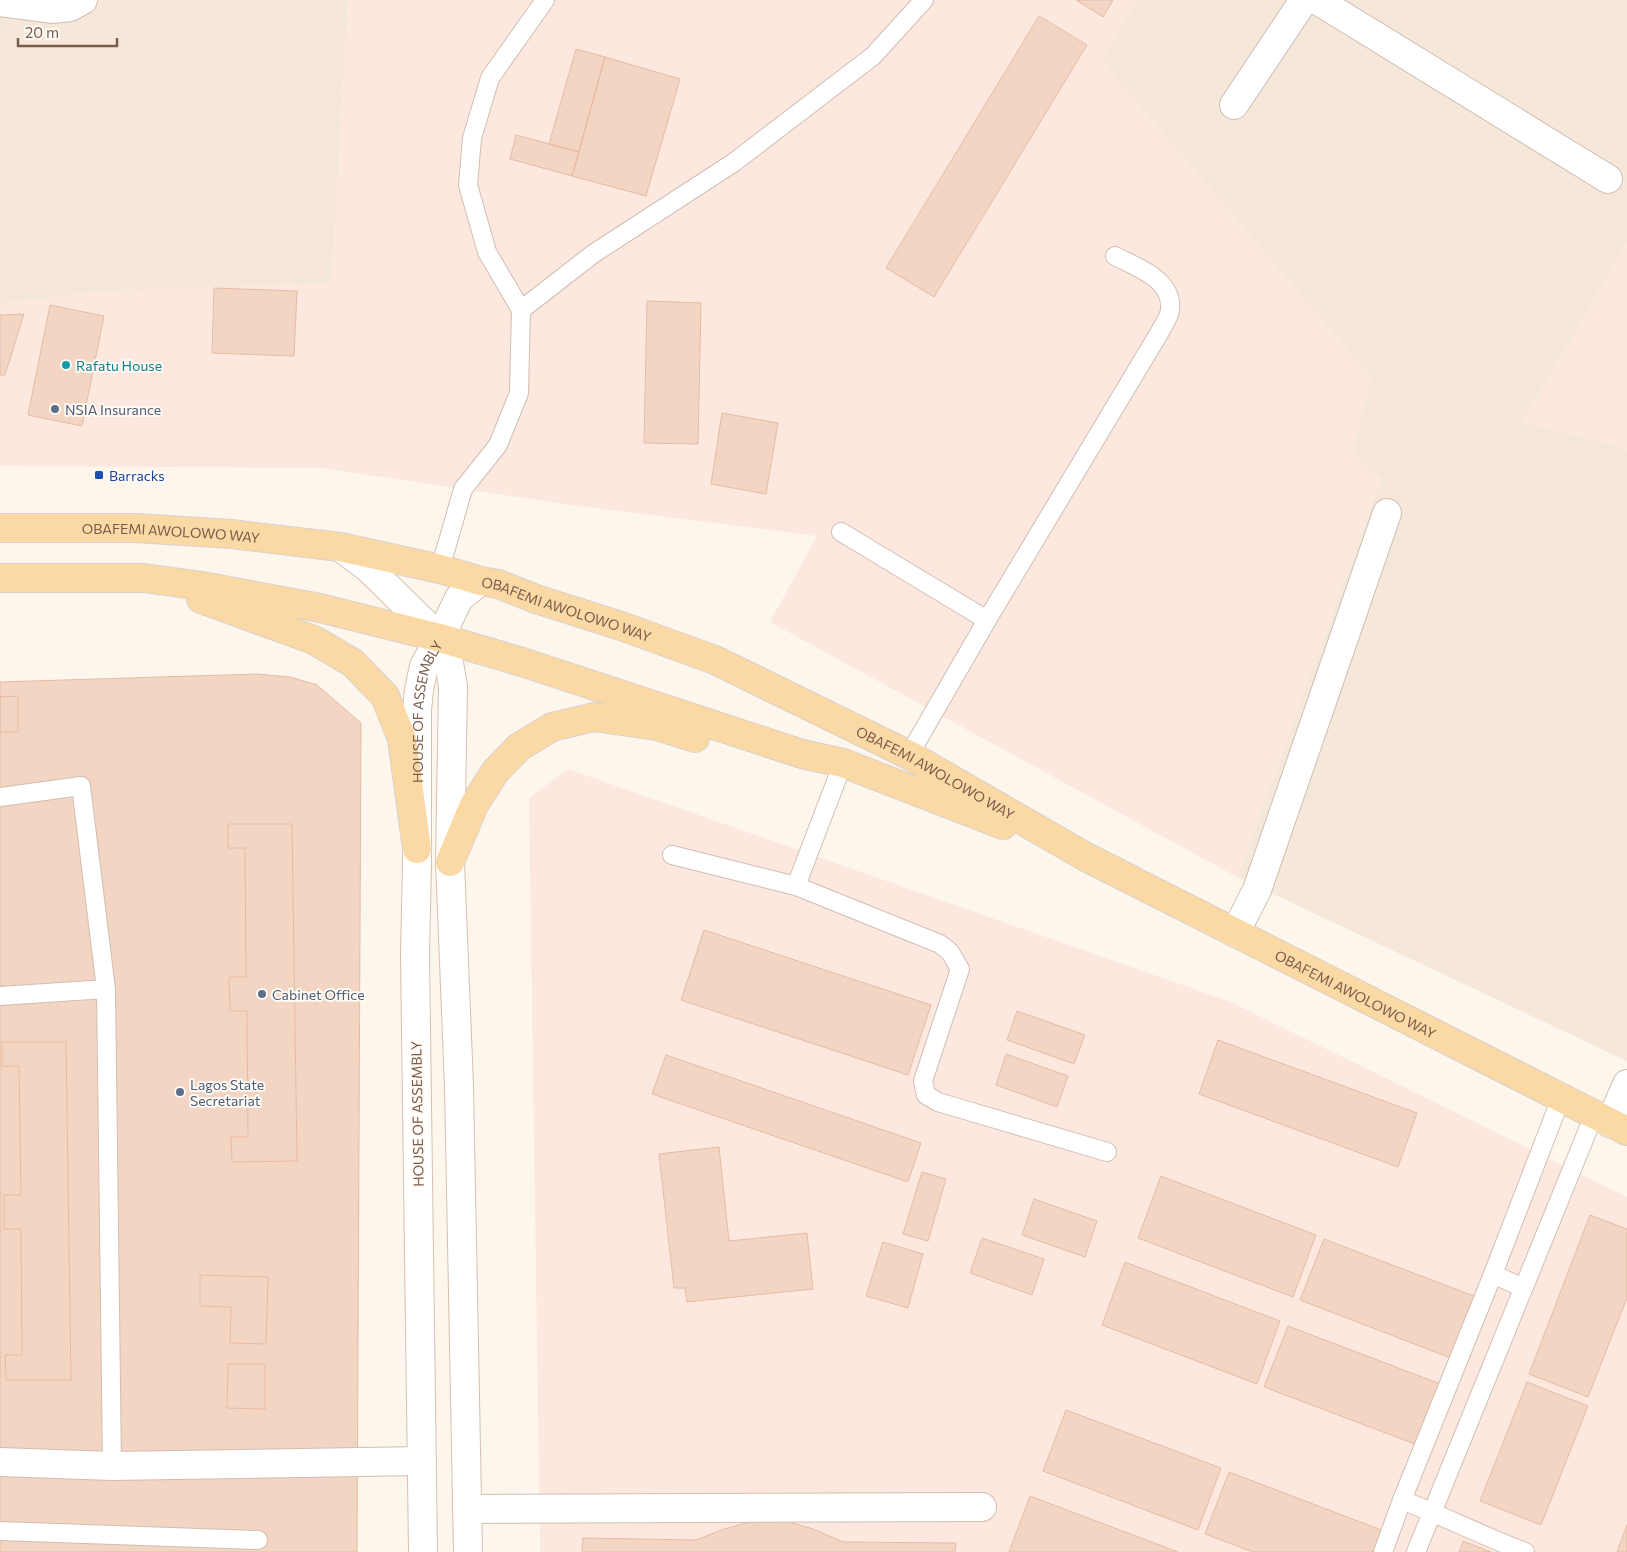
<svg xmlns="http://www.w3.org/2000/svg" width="1627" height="1552" font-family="Commissioner,sans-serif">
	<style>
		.residential { fill: #f5e8da }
		.commercial { fill: #fde8e0 }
		.building { fill: #f3d5c3; stroke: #e6bba3 }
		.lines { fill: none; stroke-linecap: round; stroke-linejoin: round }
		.lane-casing { stroke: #d1beb0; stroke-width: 20 }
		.street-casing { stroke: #d1beb0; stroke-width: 30 }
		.secondary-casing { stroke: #d6c0b0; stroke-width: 30 }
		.primary-casing { stroke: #dad1cd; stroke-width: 30 }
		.lane { stroke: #fff; stroke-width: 18 }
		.street { stroke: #fff; stroke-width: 28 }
		.secondary { stroke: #fff; stroke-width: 28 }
		.primary { stroke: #fbd9a5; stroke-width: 28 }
		.culture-dot { fill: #0f9aa8; stroke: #fffaf3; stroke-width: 2 }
		.service-dot { fill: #5c6f8a; stroke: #fffaf3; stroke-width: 2 }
		.transit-dot { fill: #1a4fb4; stroke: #fffaf3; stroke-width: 2 }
		.labels { text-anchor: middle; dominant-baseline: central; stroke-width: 4; stroke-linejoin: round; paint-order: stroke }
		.culture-label { font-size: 14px; fill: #0d838f; stroke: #fffaf3; text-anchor: start }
		.service-label { font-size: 14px; fill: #4e5e75; stroke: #fffaf3; text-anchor: start }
		.transit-label { font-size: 14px; fill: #164399; stroke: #fffaf3; text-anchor: start }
		.street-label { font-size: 14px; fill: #7a5c4d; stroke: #fffaf3 }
	</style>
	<rect width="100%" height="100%" fill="#fdf6ec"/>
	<path class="residential" d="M0,0h348l-16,284 -224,7 -108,13z
		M1137,0h490v244l-103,177 103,28v612l-390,-184 144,-398 -29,-25 19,-76 -270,-317z"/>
	<path class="commercial" d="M348,0h789l-36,61 270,317 -19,76 29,25 -144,398 -467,-255 47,-86 -239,-30 -256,-38 -322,-2v-162l108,-13 224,-7z
		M1627,244v205l-103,-27z
		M568,769l663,233 396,195v355h-1087l-11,-754z"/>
	<path class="building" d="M1076,0h37l-10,17z
		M1039,16l48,29 -153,252 -48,-29z
		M576,49l29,8 -26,95 -30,-8z
		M605,57l75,22 -34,117 -74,-20z
		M516,135l63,17 -7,24 -62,-17z
		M214,288l83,3 -3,65 -82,-3z
		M647,301l54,2 -3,141 -54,-1z
		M50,305l54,11 -22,110 -54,-11z
		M24,314l-19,61h-5v-60z
		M722,413l56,10 -12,71 -55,-10z
		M257,674l33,3 27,8 44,38 -4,829h-357v-870z
		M18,696v36h-18v-35z
		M228,824h64l5,337 -65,1 -1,-25h17l-1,-126h-17l-1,-34h17l-1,-129h-17z
		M704,930l227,75 -23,70 -227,-75z
		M1017,1011l68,24 -11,29 -67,-24z
		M1218,1040l199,73 -19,54 -199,-73z
		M2,1042h64l5,338h-65l-1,-25h17l-1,-126h-17v-34h17l-2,-129h-17z
		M1006,1054l62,22 -11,31 -61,-22z
		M666,1055l255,88 -13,39 -256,-88z
		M719,1147l10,94 78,-8 6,56 -126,13 -2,-14h-11l-15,-134z
		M922,1172l24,7 -18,62 -25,-7z
		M1161,1176l155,59 -23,62 -155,-59z
		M1034,1199l63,22 -12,36 -63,-22z
		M1590,1215l37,14v69l-39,99 -59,-23z
		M982,1238l62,21 -12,36 -62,-22z
		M1324,1239l155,59 -23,62 -156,-60z
		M883,1242l40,12 -15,54 -42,-12z
		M1125,1262l155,59 -23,63 -155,-59z
		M200,1275l68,2 -2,67 -36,-1 1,-36 -31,-1z
		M1288,1326l155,59 -23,61 -156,-59z
		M228,1364h37v45l-38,-1z
		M1527,1382l61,24 -47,119 -61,-24z
		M1066,1410l155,58 -23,62 -155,-59z
		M1229,1472l155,59 -8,21h-123l-48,-18z
		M1030,1496l148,56h-169z
		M757,1520l29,1 27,8 30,13 113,1 -1,9h-373l1,-14 113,2 28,-11z
		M1627,1525v27h-10z
		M1463,1541l28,11h-32z"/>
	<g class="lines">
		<g class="lane-casing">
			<path id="lane" d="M521,310l72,-56 140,-91 140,-107 51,-56
				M841,532l146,88
				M440,569l23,-80 35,-44 21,-52 2,-83 -34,-58 -19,-67 4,-47 18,-60 55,-78
				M909,755l78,-135 174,-290c3,-6 9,-14 9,-21 3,-30 -34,-42 -55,-53
				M0,797l81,-11 25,203 6,477
				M672,855l124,31 144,58 10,8 10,17 -37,112 3,14 12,7 169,50
				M796,886l47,-123
				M0,996l106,-7
				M1493,1274l30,14
				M1402,1500c41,16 81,36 123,52
				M0,1531l258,9
				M1383,1552l19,-52 91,-226 68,-176
				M1416,1552l178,-437"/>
		</g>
		<g class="street-casing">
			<path id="street" d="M1317,0l291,179
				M0,2l52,7 18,-2 13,-7
				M1234,105l70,-105
				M1235,933l22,-43 130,-377
				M1610,1123l17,-39
				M0,1462l112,4 310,-5
				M467,1509l515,-2"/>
		</g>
		<g class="secondary-casing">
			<g id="secondary">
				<path d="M340,547l27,20 73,71 9,25 4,23 -3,176 9,224 9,466"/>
				<path id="s1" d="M423,1552l-8,-598 2,-90v-154l2,-20 5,-24 16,-28 19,-40 22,-17"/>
			</g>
		</g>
		<g class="primary-casing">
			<g id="primary">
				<path id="s2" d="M0,528h136l95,6 109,13 100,22 41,12 17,3 38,15 85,27 94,34 194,95 177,102 541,274"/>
				<path d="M0,578h144l58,8 118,22 120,30 82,24 280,92 41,9 160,62"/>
				<path d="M201,599l113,41 39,23 32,33 17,43 15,110"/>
				<path d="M450,862l24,-57 21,-33 24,-25 33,-20 42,-10 63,9 38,12"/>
			</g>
		</g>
		<use href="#lane" class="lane"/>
		<use href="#street" class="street"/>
		<use href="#secondary" class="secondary"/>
		<use href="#primary" class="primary"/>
	</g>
	<circle class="culture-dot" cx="66" cy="365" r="5"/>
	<g class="service-dot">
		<circle cx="55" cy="409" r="5"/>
		<circle cx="262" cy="994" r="5"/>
		<circle cx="180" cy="1092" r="5"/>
	</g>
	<rect class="transit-dot" x="94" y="470" width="10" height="10" rx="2.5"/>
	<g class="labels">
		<g class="culture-label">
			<text x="76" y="365">Rafatu House</text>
		</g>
		<g class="service-label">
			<text x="65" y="409">NSIA Insurance</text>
			<text x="272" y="994">Cabinet Office</text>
			<text x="190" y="1084">Lagos State<tspan x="190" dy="16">Secretariat</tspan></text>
		</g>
		<g class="transit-label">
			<text x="109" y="475">Barracks</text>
		</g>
		<g class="street-label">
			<text stroke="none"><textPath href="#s2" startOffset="171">OBAFEMI AWOLOWO WAY</textPath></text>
			<text stroke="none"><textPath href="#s2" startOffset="576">OBAFEMI AWOLOWO WAY</textPath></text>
			<text stroke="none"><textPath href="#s1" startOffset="842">HOUSE OF ASSEMBLY</textPath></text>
			<text stroke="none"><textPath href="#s2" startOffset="981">OBAFEMI AWOLOWO WAY</textPath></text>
			<text stroke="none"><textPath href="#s2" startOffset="1456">OBAFEMI AWOLOWO WAY</textPath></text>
			<text transform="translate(417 1114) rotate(-91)">HOUSE OF ASSEMBLY</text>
		</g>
	</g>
	<path d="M18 38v8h99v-8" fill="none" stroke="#7a5c4d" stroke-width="2.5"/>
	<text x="25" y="38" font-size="15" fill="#7a5c4d" stroke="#fffaf3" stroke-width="4" paint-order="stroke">20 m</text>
</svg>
